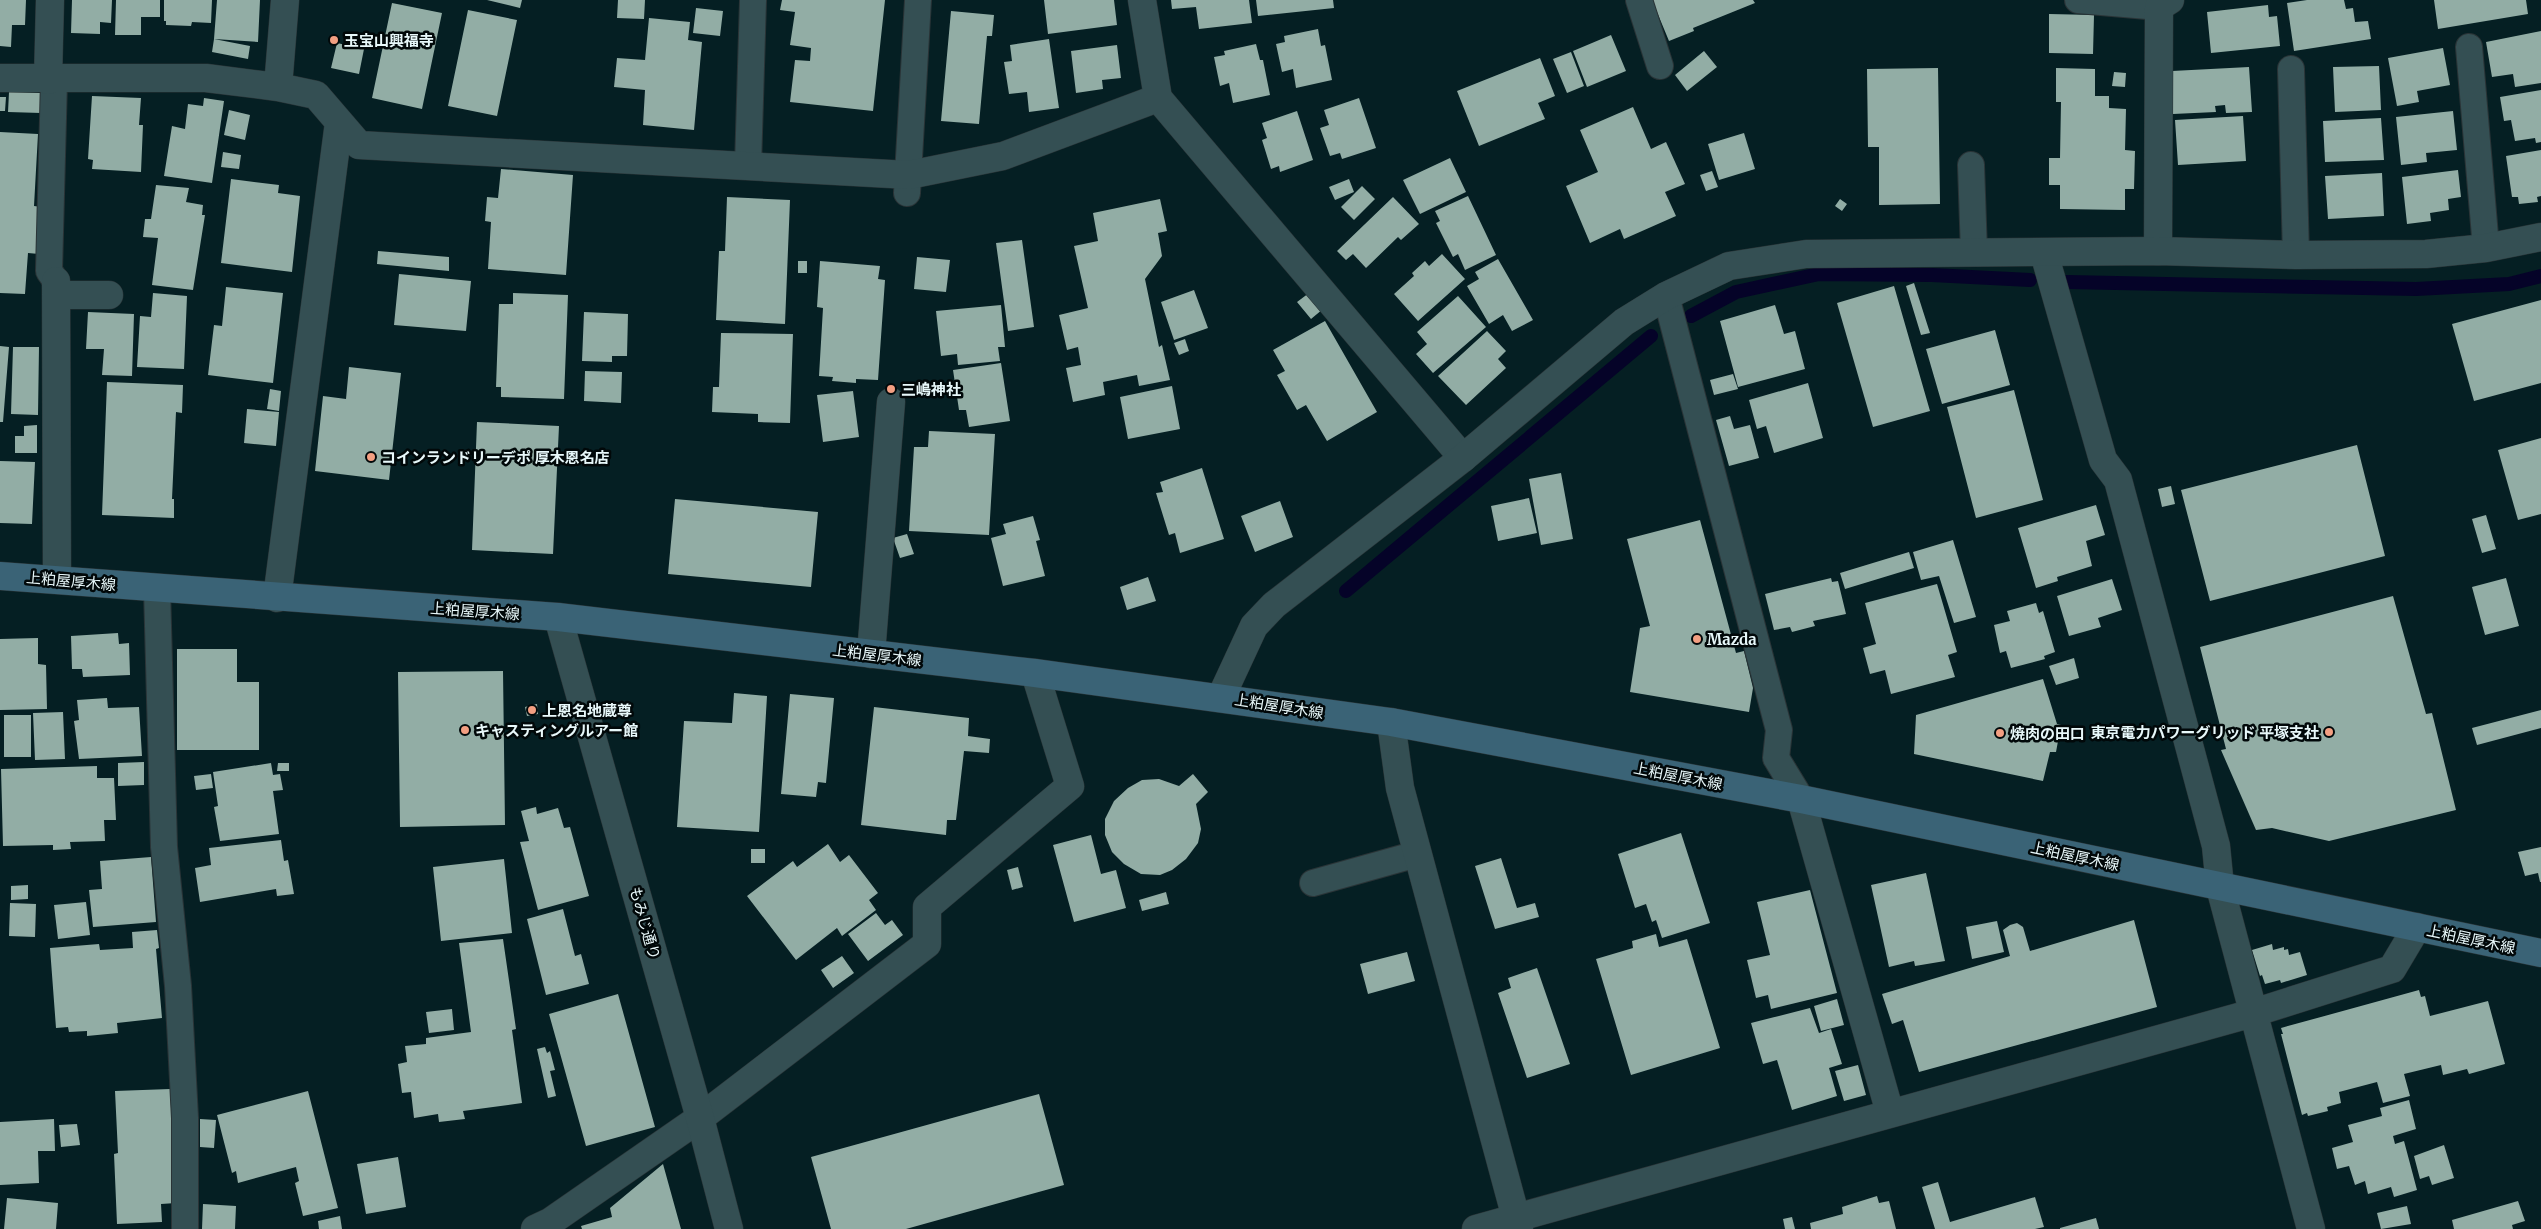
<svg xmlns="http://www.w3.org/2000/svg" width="2541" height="1229" font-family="Merriweather,'Noto Sans JP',serif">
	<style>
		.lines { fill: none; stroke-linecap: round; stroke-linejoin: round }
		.stream { stroke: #050328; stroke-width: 14 }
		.building { fill: #92ada5 }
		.service-casing { stroke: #2a3437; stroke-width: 28 }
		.minor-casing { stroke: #2a3437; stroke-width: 29 }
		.tertiary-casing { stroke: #2a3437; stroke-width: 29 }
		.secondary-casing { stroke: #2a3437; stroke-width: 29 }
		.service { stroke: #344f53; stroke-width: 26 }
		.minor { stroke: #344f53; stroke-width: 28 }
		.tertiary { stroke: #344f53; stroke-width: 28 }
		.secondary { stroke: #3a6376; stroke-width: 28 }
		.poi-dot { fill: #f39f82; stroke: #010809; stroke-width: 2 }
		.labels { text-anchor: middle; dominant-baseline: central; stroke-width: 5; stroke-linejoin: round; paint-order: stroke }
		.poi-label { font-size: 15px; font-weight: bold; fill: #e8f8fa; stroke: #010809; text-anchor: start }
		.street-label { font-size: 15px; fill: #e8f8fa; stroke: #010809 }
	</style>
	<rect width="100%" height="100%" fill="#051f23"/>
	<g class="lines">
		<path class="stream" d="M2067,282l349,7 93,-5 32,-8
			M1691,316l45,-24 83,-18 113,1 98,5
			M1346,591l305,-255"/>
	</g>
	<path class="building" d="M0,0h26l-1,25h-13l-1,22 -11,-1z
		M72,0h40l-1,23 -11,-1v12l-29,-1z
		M116,0h44v17h-19v18h-26z
		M164,0h48l-1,23 -19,-1 -1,4 -25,-1v-4h-2z
		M217,0h43l-2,42 -44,-3z
		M487,0h35l-2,8z
		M618,0h27l-1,19 -27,-1z
		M782,0h103l-12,111 -83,-9 5,-42 15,1 1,-13 -21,-3 5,-33 -15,-2z
		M1044,0h70l3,25 -69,9z
		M1171,0h78l3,23 -53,6 -3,-22 -24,2z
		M1256,0h77l1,8 -76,8z
		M1652,0h101l2,3 -62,25 1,3 -25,10z
		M2307,0h37l2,9 7,-1 2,14 13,-1 3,18 -77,12 -7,-48z
		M2434,0h92l2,14 -90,15z
		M392,3l50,10 -20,96 -50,-11z
		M2268,5l1,12 8,-1 3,30 -69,7 -4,-41z
		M696,8l27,3 -3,25 -27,-3z
		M468,10l49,10 -20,96 -49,-10z
		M951,11l43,4 -2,21h-5l-8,88 -38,-3z
		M2049,14l45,1 -1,39 -44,-1z
		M649,18l41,4 -2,18 14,2 -8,88 -51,-5 2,-35 -31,-3 3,-29 28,2z
		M1318,29l3,17 4,-1 7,35 -36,8 -3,-19 -11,3 -6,-28 9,-2 -1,-6z
		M2541,31v52l-26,4 -2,-13 -21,3 -6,-35z
		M1611,35l15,36 -39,16 -14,-36z
		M214,39l36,7 -2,13 -36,-7z
		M1049,39l10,69 -30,4 -2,-20 -18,2 -5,-32 8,-1 -2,-16z
		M337,43l27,6 -5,25 -28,-6z
		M1256,44l4,16h3l7,35 -37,8 -4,-20 -9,3 -6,-29 11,-2 -1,-4z
		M1117,45l4,33 -19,2 1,9 -27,4 -5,-42z
		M2443,48l7,37 -33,6 2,11 -22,4 -9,-48z
		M1704,51l13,16 -30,24 -12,-16z
		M1571,52l13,34 -17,7 -14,-34z
		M1540,58l15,38 -17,7 7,16 -66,27 -22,-55z
		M2379,66l2,44 -46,2 -2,-45z
		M2249,67l3,45 -26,1 -1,-8 -10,1 1,6 -43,2 -1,-43z
		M1938,68l2,136 -61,1v-58h-11l-1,-78z
		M2056,68l39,1v27h14v12l17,1 -1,41 10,1 -1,38h-9v21l-65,-1v-24h-11v-27h11l1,-56h-5z
		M2114,72l12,1 -1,14 -13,-1z
		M2541,90v52l-5,1 -1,-5 -20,3 -4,-21 -7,1 -4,-24z
		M9,92l33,1 -1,20 -33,-1z
		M92,96l49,2 -2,27h4l-2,47 -49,-3 1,-9 -5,-1z
		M0,97h6l-1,14h-5z
		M204,98l20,3 -12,82 -48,-7 8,-50 13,3 3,-25 15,2z
		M1359,98l17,50 -34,11 -2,-6 -10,3 -10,-28 9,-3 -5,-15z
		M1633,107l18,42 15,-7 19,42 -20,8 11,24 -52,23 -4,-10 -30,14 -24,-57 32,-14 -18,-42z
		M229,110l21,5 -5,25 -21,-5z
		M1297,111l16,49 -33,12 -1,-6 -8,3 -9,-29 5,-2 -5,-15z
		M2453,111l4,39 -31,3 1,9 -26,3 -5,-48z
		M2243,116l3,45 -68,4 -3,-45z
		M2381,118l3,42 -59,2 -2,-41z
		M0,132l38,2 -4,72 8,1 -3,47 -11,-1 -3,41 -25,-1z
		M1744,133l11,36 -36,11 -11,-36z
		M2541,150v46l-4,1 1,5 -19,2 -1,-7h-6l-6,-41z
		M223,152l18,3 -2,14 -18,-2z
		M1450,158l16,34 -46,22 -17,-34z
		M501,169l72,6 -7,100 -78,-6 3,-47 -6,-1 2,-24 11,1z
		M2458,170l3,27 -13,2 1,11 -19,3 1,8 -24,3 -5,-47z
		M1712,171l6,16 -12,4 -6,-16z
		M2382,173l2,43 -56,3 -3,-43z
		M231,179l48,6 -1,8 22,3 -8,76 -71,-9z
		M1349,179l5,13 -19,8 -6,-13z
		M156,185l33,3 -3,14 17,3 -1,10h3l-12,75 -41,-5 6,-47 -15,-1 2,-18h6z
		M1362,186l13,13 -21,21 -13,-13z
		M1468,196l28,59 -31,15 -7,-16 -5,3 -17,-34 4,-2 -5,-10z
		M727,197l63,3 -5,124 -69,-4 3,-69h6z
		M1393,197l26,27 -18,16 -3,-3 -32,31 -13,-14 -7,6 -9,-9z
		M1160,199l7,32 -9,2 4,23 -17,23 14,68 3,-2 8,35 -31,6 -2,-11 -34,7 2,13 -32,7 -7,-34 15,-3 -3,-18 -11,3 -8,-35 29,-7 -14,-62 24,-5 -5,-28z
		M1840,199l7,5 -5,7 -7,-5z
		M1022,240l12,87 -26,4 -12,-88z
		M378,251l71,6v14l-72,-7z
		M1442,254l23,25 -47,42 -24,-27 20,-18 -2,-3 13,-12 4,5z
		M917,257l33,3 -4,32 -32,-3z
		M1498,259l35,61 -21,11 -9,-16 -14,9 -22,-38 12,-7 -4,-7z
		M798,261h9v12h-9z
		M820,261l60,5 -2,13 7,1 -7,100 -22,-1v4l-24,-2 1,-4 -14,-1 4,-68 -6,-1z
		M399,274l72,7 -5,50 -72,-6z
		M1914,283l16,50 -9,2 -15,-49z
		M1894,286l36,125 -57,16 -36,-124z
		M226,287l57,6 -10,90 -65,-8 6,-50 8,1z
		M1194,290l14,38 -34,12 -13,-38z
		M153,293l34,3 -3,73 -47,-2 3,-51 11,1z
		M513,293l55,2 -4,104 -63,-2v-10h-5l3,-83h14z
		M1309,293l14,16 -12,10 -14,-17z
		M1458,296l28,31 -53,46 -17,-19 11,-10 -10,-12z
		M2541,300v83l-67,18 -22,-77z
		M1001,305l4,42h-7l2,14 -42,4 -1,-11 -16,2 -5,-45z
		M1775,305l9,29 11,-3 10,38 -67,18 -18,-66z
		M88,312l46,2 -2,62 -30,-1 2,-26h-18z
		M584,312l44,2 -1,42h-15v6l-30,-1z
		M1325,321l52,91 -50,29 -21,-36 -9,5 -20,-35 8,-4 -12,-21z
		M1995,330l15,55 -68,19 -16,-55z
		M1487,331l19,20 -8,8 8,9 -40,37 -28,-29z
		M721,333l72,1 -3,89 -32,-1v-8l-46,-2 1,-25h6z
		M1185,339l4,12 -10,4 -5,-12z
		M0,346l9,1 -6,75h-3z
		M13,347h26l-1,68 -27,-1z
		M1001,363l9,58 -41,6 -3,-17h-7l-6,-40z
		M349,367l52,6 -12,107 -74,-9 8,-75 23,3z
		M585,371l37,1 -1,31 -37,-2z
		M1733,374l5,15 -24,6 -4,-15z
		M107,382l76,3 -1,28 -6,-1 -4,87h2v19l-72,-3z
		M1808,383l15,55 -49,15 -8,-27 -9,3 -8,-29z
		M1172,386l8,43 -52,10 -8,-42z
		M270,389l11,2 -2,20 -12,-2z
		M2014,390l29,110 -67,18 -29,-111z
		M853,391l6,46 -36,5 -6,-47z
		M247,409l32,3 -3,34 -32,-3z
		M1730,416l4,13 16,-4 9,33 -30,8 -13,-46z
		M477,422l82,4 -6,128 -81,-4z
		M37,425v28h-22v-17h9v-10z
		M929,431l66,3 -6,101 -80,-4 5,-84h14z
		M2541,438v76l-23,6 -20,-70z
		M2357,445l28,111 -175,45 -29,-111z
		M0,461l35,1 -3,62 -32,-1z
		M1202,468l22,71 -44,14 -5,-20 -6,2 -13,-42 7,-1 -3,-10z
		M1561,473l12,66 -32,6 -12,-66z
		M2171,486l4,18 -13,3 -4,-18z
		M1529,498l8,35 -39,8 -7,-35z
		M675,499l143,13 -7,75 -143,-13z
		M1280,501l13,36 -38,15 -14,-36z
		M2096,505l9,30 -19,6 6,25 -35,11 1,4 -22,7 -18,-60z
		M2486,515l10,34 -14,4 -10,-34z
		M1033,516l7,24 -4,1 9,35 -42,10 -12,-48 15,-4 -3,-10z
		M1700,520l36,133 8,-2 9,37 -4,24 -119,-20 10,-64 10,-2 -23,-87z
		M907,534l7,20 -14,4 -7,-20z
		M1953,540l23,77 -22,6 -15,-47 -18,4 -8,-28z
		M1909,552l5,16 -69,21 -5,-16z
		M1148,577l8,24 -29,9 -7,-23z
		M1831,578l1,4 6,-1 8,33 -33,7 2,5 -23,6 -2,-5 -16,3 -9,-36z
		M2506,578l13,48 -34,9 -13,-48z
		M2112,579l10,31 -24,8 3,9 -32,9 -12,-40z
		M1937,584l20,68 -9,3 7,22 -64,17 -6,-24 -15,4 -7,-26 13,-4 -11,-41z
		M2393,596l33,118 6,-1 24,97 -127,31 -57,-13 -16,2 -35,-80 5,-1 -26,-102z
		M2036,603l3,10 4,-2 12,41 -11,4 1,3 -34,9 -5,-17 -6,2 -6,-28 16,-4 -3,-10z
		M118,633l1,11 10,-1 1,32 -47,2 -1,-8h-10l-1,-33z
		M38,638v26l8,1 1,44 -47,1v-71z
		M177,649h60v33h22v68h-82z
		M2074,658l5,20 -23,7 -7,-19z
		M503,671l2,154 -105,2 -2,-155z
		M2043,679l14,45 4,1 -5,27h-6l-7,29 -129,-27 2,-39z
		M734,693l33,3 -8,136 -82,-5 7,-106 48,2z
		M790,694l44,4 -8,85 -8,-1 -2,15 -35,-3z
		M107,698l1,10 31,-1 3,49 -63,3 -5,-38 5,-1 -2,-20z
		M537,704l1,10 -11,2 -2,-9z
		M874,707l95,11 -1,18 22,3 -1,14 -25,-2 -8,69h-9l-1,15 -85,-10z
		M2541,710v18l-64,17 -5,-17z
		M63,712l2,47 -30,1 -2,-47z
		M4,715h27v42h-27z
		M144,762v23l-26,1v-23z
		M271,763l2,12 7,-1 3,16 -10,1 6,43 -59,7 -6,-34 4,-1 -5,-34z
		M278,763h11v8h-12z
		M97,766v12h17l2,42h-12l1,21 -35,1 1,7 -18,1v-5l-50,1 -2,-77z
		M211,774l2,14 -17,2 -2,-14z
		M1193,774l15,18 -12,12 5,25 -3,14 -12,16 -14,11 -12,5 -19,-1 -17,-10 -12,-12 -7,-17v-16l9,-18 14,-13 14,-8 17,-1 20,7z
		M536,807l1,7 21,-6 6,20 6,-1 19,69 -51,14 -18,-68 9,-1 -8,-30z
		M1681,833l29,90 -48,15 -6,-18 -4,2 -6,-18 -11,4 -17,-54z
		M1091,835l10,39 15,-4 10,38 -52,14 -21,-77z
		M281,840l3,21 4,-1 6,34 -17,2 -1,-7 -76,13 -5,-34 16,-3 -2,-17z
		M828,844l12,18 9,-7 29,38 -9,7 7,10 -34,26 -5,-8 -41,32 -49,-64 46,-35 4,6z
		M2541,847v35h-1l-2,-9 -13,3 -7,-24z
		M751,849h14v14h-14z
		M151,857l5,65 -63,5 -4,-37 13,-1 -2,-28z
		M1501,858l16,50 18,-5 4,14 -44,12 -20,-63z
		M504,859l8,74 -71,8 -8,-74z
		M1018,867l5,20 -11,3 -5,-20z
		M1926,873l19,88 -30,5 -1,-5 -25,6 -18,-82z
		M28,885v14l-17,1v-14z
		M1810,890l27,103 -66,16 -3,-14 -12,3 -9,-38 23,-5 -13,-53z
		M1166,892l3,12 -27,7 -3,-11z
		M86,902l4,33 -32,4 -4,-34z
		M10,903l26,1 -1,33 -26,-1z
		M563,909l12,47 6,-2 8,30 -43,11 -19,-76z
		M876,913l9,12 7,-5 11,15 -35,26 -20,-27z
		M2134,920l23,87 -238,65 -16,-52 -11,4 -10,-30 128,-38 -7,-26 7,-5 7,-2 6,4 7,24z
		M1997,921l7,31 -32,7 -6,-32z
		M157,930l2,18 -3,1 6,69 -45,5 1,10 -31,3v-5l-18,1 -1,-5 -12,1 -6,-80 49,-4 1,6 33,-2 -1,-16z
		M1656,934l3,13 28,-8 33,109 -89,27 -35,-116 37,-11 -1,-7z
		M503,939l13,90 -4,1 10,73 -59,8 2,8 -26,3 -1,-8 -24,4 -3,-26 -9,1 -4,-29 9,-2 -2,-16 21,-2v-6l45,-6 -12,-89z
		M2272,944l1,6 11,-3v3l4,-1 1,6 11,-3 7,23 -26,8 -1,-3 -15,4 -3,-9 -2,1 -8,-26z
		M1407,952l8,29 -47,13 -8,-30z
		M842,956l12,17 -21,15 -12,-18z
		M1537,968l33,96 -43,14 -29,-85 13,-5 -3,-10z
		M2419,990l2,7 4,-1 5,20 58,-15 17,63 -36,10 -2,-5 -24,6 -2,-10 -37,9 6,22 -27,7 -6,-21 -38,10 2,11 -14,4 1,4 -20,5 -1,-3 -5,2 -21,-81h2l-2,-6z
		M618,994l37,133 -69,19 -37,-132z
		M1837,999l7,26 -23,6 -7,-25z
		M1810,1008l9,25 12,-4 11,35 -13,4 8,28 -45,14 -15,-50 -14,4 -12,-41z
		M452,1009l2,21 -25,3 -3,-21z
		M545,1047l2,6 3,-2 5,19 -5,1 6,25 -8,2 -11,-49z
		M1858,1065l8,30 -22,6 -9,-30z
		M170,1089l6,114 -15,1 1,18 -45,2 -3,-70 4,-1 -3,-62z
		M308,1091l30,117 -35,8 -8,-33 4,-2 -3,-14 -58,16 -2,-12 -4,2 -15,-58z
		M1039,1094l25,91 -158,44h-75l-20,-72z
		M2409,1100l7,29 -23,7 2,8 9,-3 13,49 -23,7 -3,-10 -23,7 -3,-13 -10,4 -6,-19 -12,3 -5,-21 21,-6 -5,-17 34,-9 -2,-8z
		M54,1119l1,32h-17l1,32 -39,2v-63z
		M200,1119l16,1 -2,28 -14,-1z
		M77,1124l3,21 -19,2 -2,-22z
		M2444,1145l10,33 -22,7 -3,-9 -9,3 -6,-23z
		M398,1157l8,50 -40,7 -9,-50z
		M663,1164l18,65h-99l-1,-3 31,-9 -2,-9z
		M1938,1182l12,40 85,-25 9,30 -9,2h-100l-13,-42z
		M1877,1196l2,7 10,-2 7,28h-85l-1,-6 33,-9 -1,-7z
		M7,1198l51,5 -2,26h-52z
		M2518,1201l7,20 -13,4 1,4h-59l-2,-9z
		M203,1204l33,2 -1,23h-33z
		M2407,1206l4,18 -30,5 -4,-16z
		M340,1216l2,13h-23l-1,-8z
		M1792,1217l3,12h-10l-2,-10z
		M2096,1218l3,11h-39v-1z"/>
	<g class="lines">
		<g class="service-casing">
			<path id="service" d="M1639,0l21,66
				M2078,0l81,7
				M2469,47l17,201
				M2291,69l5,186
				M54,80l-5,191 7,10
				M1971,165l3,88
				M748,166l5,-166
				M907,193l11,-193
				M1666,296l113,434 -3,28 25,41
				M157,589l7,258 14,139 7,132v111
				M1313,883l104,-29"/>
		</g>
		<g class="minor-casing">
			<path id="minor" d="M1142,0l16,98 305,360
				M0,78h206l72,9 38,8 43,50 550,30 94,-19 155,-58
				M48,80l2,-80
				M278,87l7,-87
				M2158,251l1,-244 11,-7
				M2044,253l59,207 15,20 98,366 4,41 91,342
				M56,281l1,298
				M56,295h53
				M277,598l62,-476
				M871,654l20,-252
				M1391,722l9,66 119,441
				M1801,799l89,314
				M535,1229l15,-7 150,-104 227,-174v-37l143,-121 -35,-113
				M1476,1229l777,-216 139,-44 25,-42"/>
		</g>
		<g class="tertiary-casing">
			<path id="tertiary" d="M558,617l142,501 29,111
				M1221,697l33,-71 20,-21 189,-147 161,-136 42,-26 63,-30 77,-12 352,-3 138,4 130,-1 60,-6 55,-11"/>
		</g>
		<g class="secondary-casing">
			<path id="secondary" d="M0,576l558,41 477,56 356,49 410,77 740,154"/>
		</g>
		<use href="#service" class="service"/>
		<use href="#minor" class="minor"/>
		<use href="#tertiary" class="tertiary"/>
		<use href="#secondary" class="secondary"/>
	</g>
	<g class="poi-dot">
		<circle cx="334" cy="40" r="5"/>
		<circle cx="891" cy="389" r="5"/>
		<circle cx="371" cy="457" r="5"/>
		<circle cx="1697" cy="639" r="5"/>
		<circle cx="532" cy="710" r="5"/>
		<circle cx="465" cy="730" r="5"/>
		<circle cx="2329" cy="732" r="5"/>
		<circle cx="2000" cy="733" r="5"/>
	</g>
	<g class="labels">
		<g class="poi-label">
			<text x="344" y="40">玉宝山興福寺</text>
			<text x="901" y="389">三嶋神社</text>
			<text x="381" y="457">コインランドリーデポ 厚木恩名店</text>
			<text x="1707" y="639">Mazda</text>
			<text x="542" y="710">上恩名地蔵尊</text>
			<text x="475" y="730">キャスティングルアー館</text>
			<text x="2319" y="732" text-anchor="end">東京電力パワーグリッド 平塚支社</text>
			<text x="2010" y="733">焼肉の田口</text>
		</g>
		<g class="street-label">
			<text transform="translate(71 581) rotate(5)">上粕屋厚木線</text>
			<text transform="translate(475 611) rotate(4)">上粕屋厚木線</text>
			<text transform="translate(877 655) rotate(7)">上粕屋厚木線</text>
			<text transform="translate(1279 706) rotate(9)">上粕屋厚木線</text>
			<text transform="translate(1678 776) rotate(11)">上粕屋厚木線</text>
			<text transform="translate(2075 856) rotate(12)">上粕屋厚木線</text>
			<text transform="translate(645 923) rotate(74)">もみじ通り</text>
			<text transform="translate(2471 939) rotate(12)">上粕屋厚木線</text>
		</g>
	</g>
</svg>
